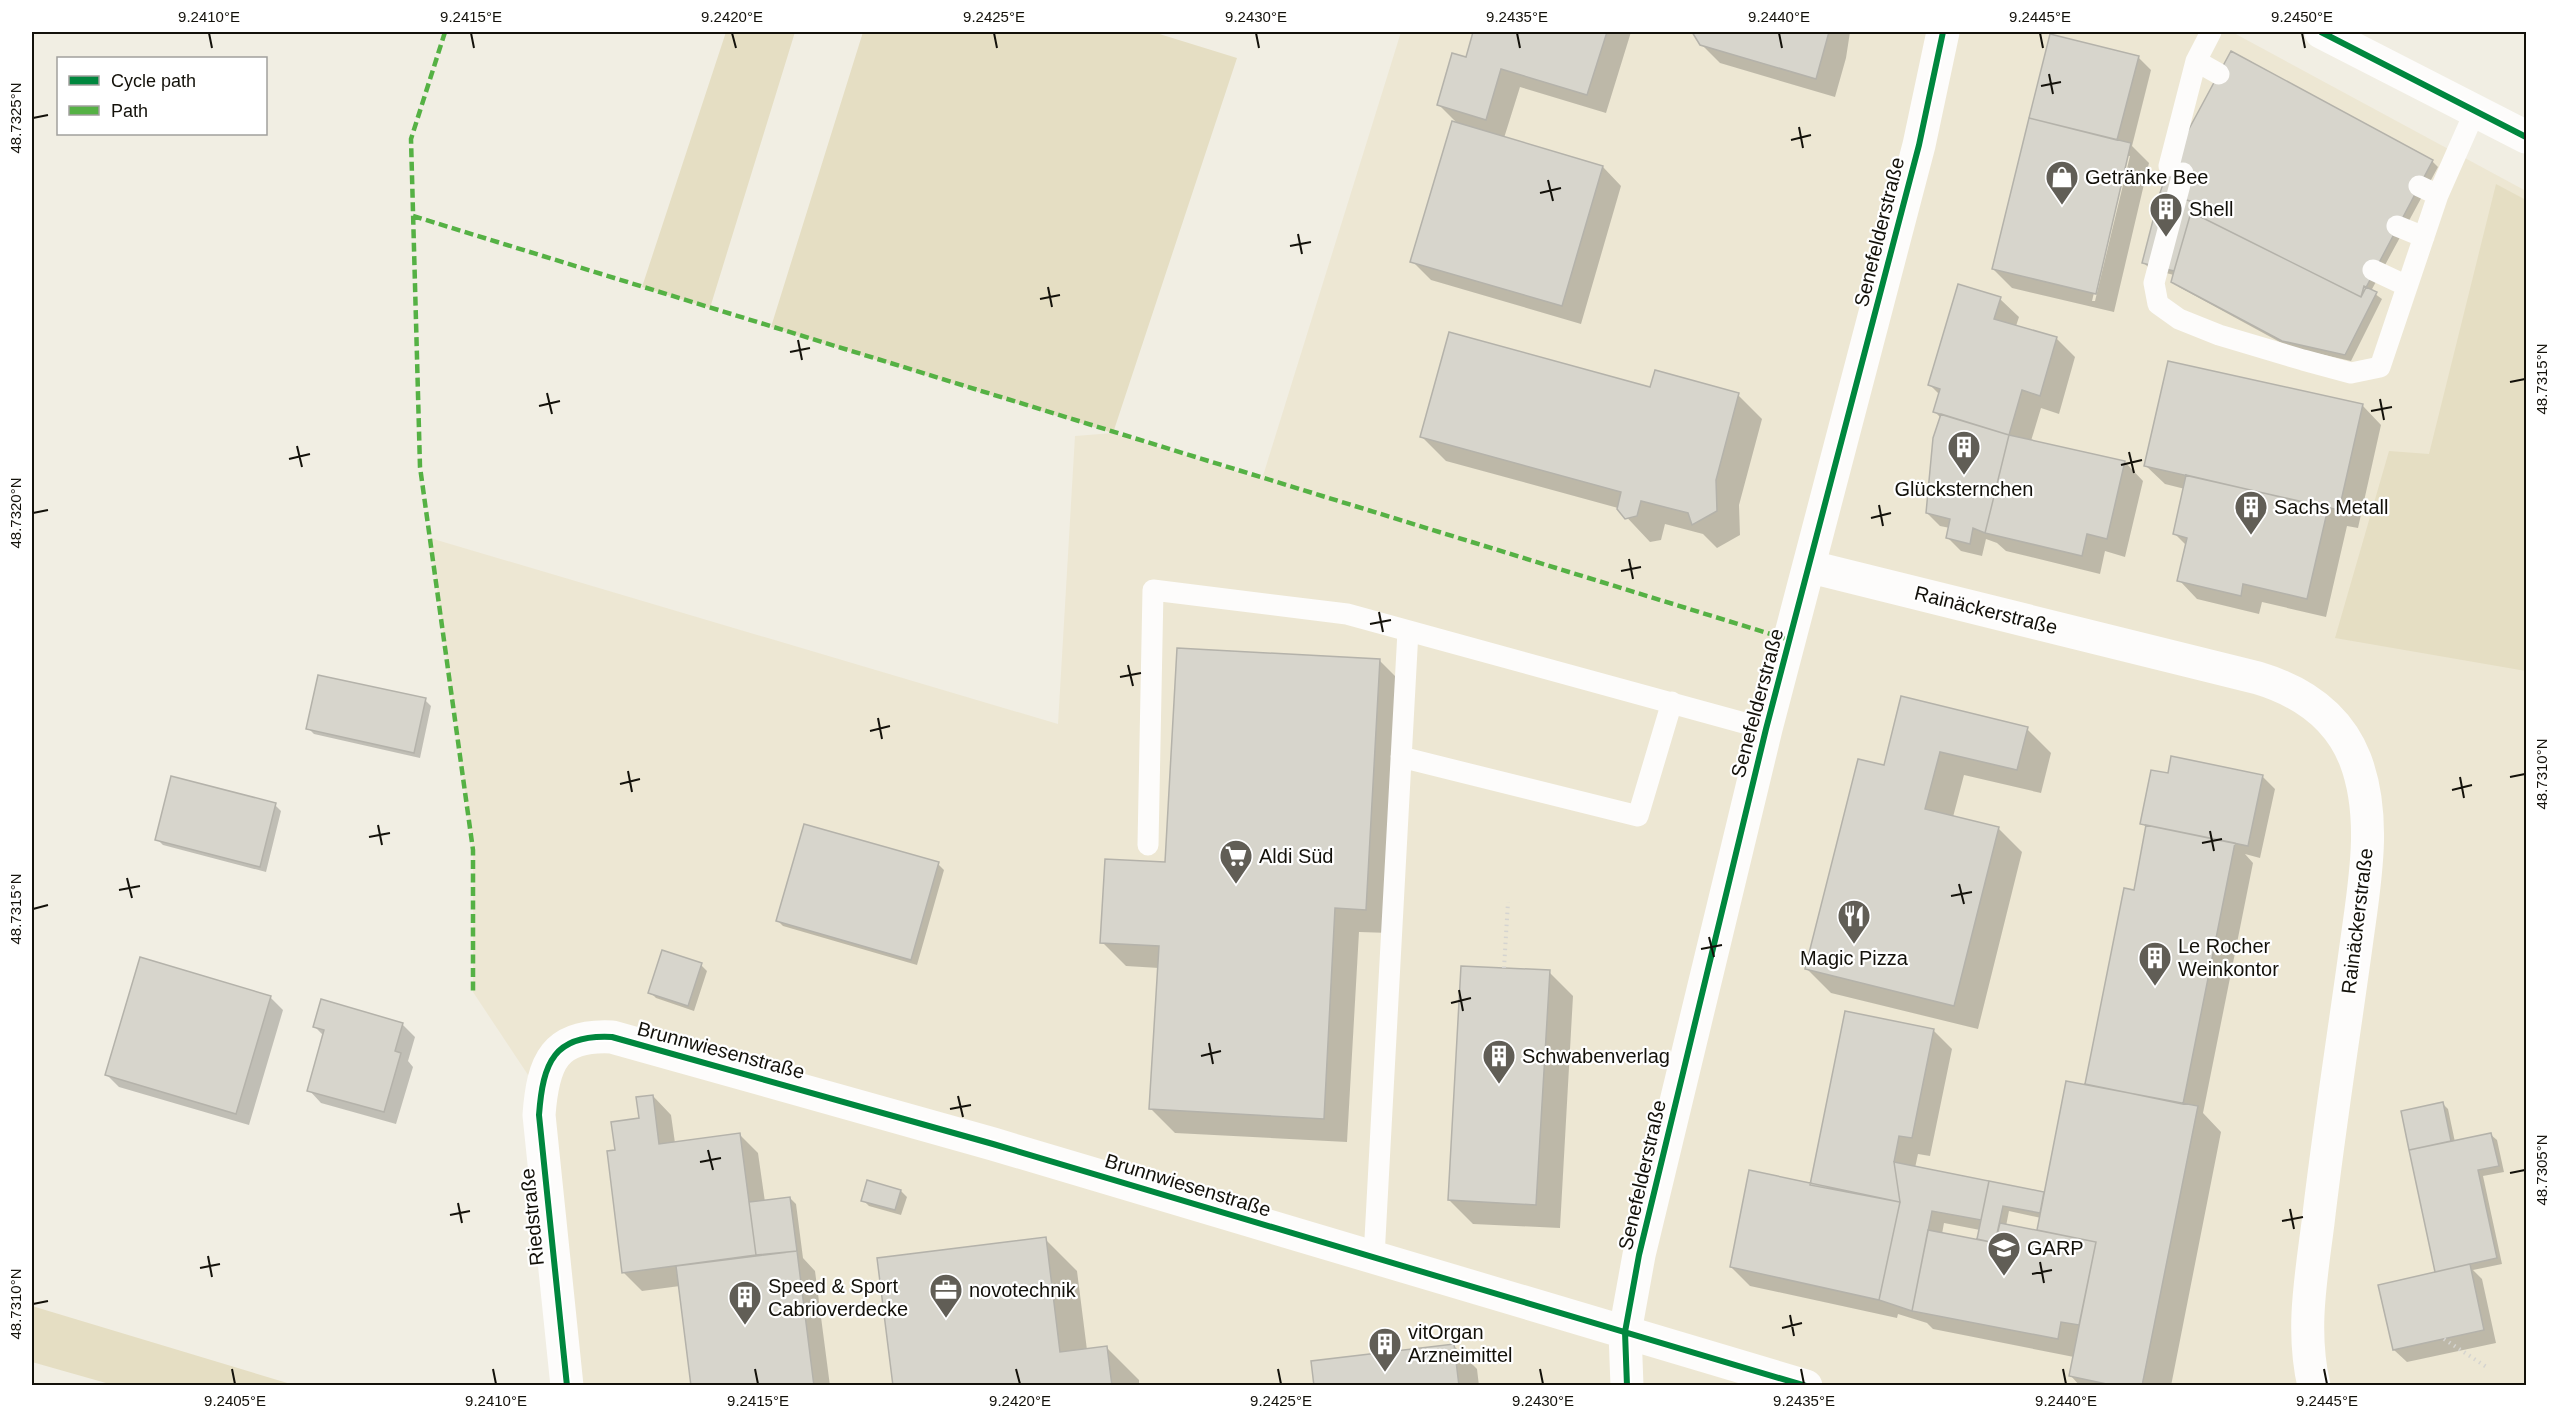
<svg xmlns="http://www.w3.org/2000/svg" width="2558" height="1417" font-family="Helvetica,sans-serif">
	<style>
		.built { fill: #ede7d3 }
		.green { fill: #e5dec3 }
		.shadow { fill: #0003; fill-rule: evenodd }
		.building { fill: #d7d5cc; stroke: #b4b2aa; stroke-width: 1.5 }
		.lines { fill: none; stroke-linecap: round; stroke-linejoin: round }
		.path { stroke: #d5d4d0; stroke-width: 4; stroke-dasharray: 1.5 4.5; stroke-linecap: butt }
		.service { stroke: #fdfcfb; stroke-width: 21 }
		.minor { stroke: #fdfcfb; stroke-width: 33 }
		.secondary { stroke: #fdfcfb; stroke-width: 33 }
		.quiet { stroke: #55b144; stroke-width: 4.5; stroke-dasharray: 9 4.5; stroke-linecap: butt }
		.cycleway-casing { stroke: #fff; stroke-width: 10 }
		.cycleway { stroke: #00873e; stroke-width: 6 }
		.ticks { fill: none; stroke: #13110a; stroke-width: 2 }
		.labels { text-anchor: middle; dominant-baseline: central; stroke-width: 4.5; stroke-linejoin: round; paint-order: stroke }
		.poi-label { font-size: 20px; fill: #13110a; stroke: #fff; text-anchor: start }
		.street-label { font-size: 20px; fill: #13110a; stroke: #fff }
		.neatline { fill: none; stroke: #13110a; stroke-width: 2 }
		.ticks-label { font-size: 15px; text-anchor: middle; fill: #13110a }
	</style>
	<rect width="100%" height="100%" fill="#f1eee3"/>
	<path class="built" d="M1401,32h831l294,159v1194h-1959l-27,-292 -67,-101v-142l-43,-312 628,186 17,-288 38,-3 149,46z"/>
	<path class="green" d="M726,32h69l-85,276 -68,-21z
		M863,32h290l84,26 -124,375 -342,-106z
		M2496,184l30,16v471l-191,-33 54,-187 40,3z
		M32,1306l262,79h-181l-81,-23z"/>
	<path class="shadow" d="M1475,32h156l-25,81 -86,-26 -16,51 99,29 18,19 -40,138 -150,-44 -19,-19 47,-136 -21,-21 29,-45z
		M1694,32h156l-4,26 -11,39 -115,-34 -19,-19z
		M2138,57l13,13 -19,76 17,17 -35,149 -102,-24 -19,-19zM2127,156h3l-35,145h-3z
		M2432,161l6,6 -67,124 11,8 -31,62 -62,-14 -110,-60 -6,-6 1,-6 -24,-6 -6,-6z
		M2000,299l19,18 -3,9 40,12 19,19 -16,57 -18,-6 -10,33 94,21 18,19 -18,76 -20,-6 -5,23 -94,-23 -9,-8 -11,-4 -4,17 -21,-5 -13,-13 2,-10 -10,-2 -13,-13 14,-95 -6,-6 5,-17 -11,-11z
		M2169,362l194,44 18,19 -23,103 -11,-2 -21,91 -64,-15 -3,12 -62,-15 -18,-19 8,-34 -12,-12 10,-45 -20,-5 -19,-18z
		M1651,389l87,6 24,24 -23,86 1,30 -23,13 -14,-14 -38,-10 -4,16 -11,2 -32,-34 -172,-47 -24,-24z
		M1380,661l24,24 -14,248 -31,-1 -12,210 -172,-9 -24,-24 8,-141 -33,-2 -24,-24 64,-78z
		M1902,698l125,31 24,24 -10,40 -77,-18 -11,42 45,11 24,24 -44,177 -147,-36 -24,-24 79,-202z
		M425,700l6,6 -11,52 -106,-24 -6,-6z
		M2169,774l93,2 13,13 -15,69 -15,-4 8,9 -50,250 18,19 -50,254h-91l-9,-10 3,-19 -141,-28 -6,-6 -29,-9 -1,4 -147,-32 -19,-19 81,-81 121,-156 19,19 -22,107 -12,-2 -3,14 130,26 45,-107 -4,-3 49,-193 12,-63 -5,-5zM2009,1211l32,7 -3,11 4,4 -36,-7zM1944,1223l36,7 -2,11 -36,-7z
		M275,805l6,6 -15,61 -103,-27 -6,-6z
		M938,864l6,6 -27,95 -134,-39 -6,-6z
		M701,965l6,6 -13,40 -38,-13 -6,-6z
		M1549,972l24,24 -13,232 -87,-4 -24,-24z
		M270,997l13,13 -34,115 -130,-38 -12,-12z
		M402,1024l13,13 -7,24 5,6 -17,57 -75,-21 -12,-13 15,-54 -9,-9z
		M653,1096l18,19 4,28 65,-8 18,18 7,49 25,-4 6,6 7,54 12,13 15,115h-137l-13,-100 -38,5 -19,-19 -6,-121 24,-32z
		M2442,1103l6,6 7,33 35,-8 7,6 7,32 -21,4 19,88 -29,6 9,9 14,64 -89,19 -13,-12 45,-77 -36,-161z
		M901,1191l6,6 -6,18 -32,-9 -6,-6z
		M1045,1239l32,32 10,79 20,-2 32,32v6h-245z
		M1453,1345l24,24 2,17h-164z"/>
	<path class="building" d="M1473,32h134l-20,63 -86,-26 -15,51 -49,-15 15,-52 14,4z
		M1692,32h137l-13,47 -116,-34z
		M2050,34l89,22 -22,84 -88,-22z
		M2231,51l202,109 -72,137 -170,-85 3,-10 -34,-9 9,-27z
		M2029,118l102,25 -35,151 -104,-25z
		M1452,121l151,45 -41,140 -152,-44z
		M2160,193l34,9 -3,10 170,85 3,-11 13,6 -32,63 -63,-14 -111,-59 3,-11 -32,-8z
		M2160,193l34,9 -20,69 -32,-8z
		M1958,284l43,13 -7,22 63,18 -17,59 -18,-6 -13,45 -76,-23 7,-23 -12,-4z
		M1449,332l201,55 5,-17 84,23 -23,87 1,31 -25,14 -4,-12 -47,-12 -4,15 -12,3 -8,-10 4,-17 -201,-55z
		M2168,361l195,43 -24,106 -195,-44z
		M1941,414l68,21 -24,98 -12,-5 -3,16 -24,-6 4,-19 -24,-6 7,-75z
		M2009,435l116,26 -18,78 -20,-5 -5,22 -97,-23z
		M2186,475l142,33 -21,91 -64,-15 -2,12 -64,-15 10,-43 -14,-4z
		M1177,648l203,11 -14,251 -31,-2 -11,211 -175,-10 10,-163 -59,-3 5,-84 60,3z
		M318,675l108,23 -12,55 -108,-24z
		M1901,696l127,31 -11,43 -77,-18 -15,57 74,18 -45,179 -149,-37 53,-210 26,6z
		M2171,756l92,19 -15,71 -108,-22 11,-54 17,3z
		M171,776l105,27 -16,64 -105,-27z
		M804,824l135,38 -28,98 -135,-39z
		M2146,825l89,18 -52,261 -98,-20 39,-196 10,2z
		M662,950l40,13 -14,43 -40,-13z
		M140,957l131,39 -35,118 -131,-39z
		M1461,966l89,4 -14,235 -88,-5z
		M321,999l82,24 -8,28 6,2 -17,59 -77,-21 17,-61 -11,-3z
		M1845,1011l89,18 -22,109 -13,-2 -5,26 6,40 -90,-17z
		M2066,1081l132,25 -56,280h-26l-47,-10 27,-134 -59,-12z
		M653,1095l6,49 81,-11 16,122 -134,18 -15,-122 8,-1 -4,-28 28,-4 -3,-21z
		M2443,1102l8,39 -42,9 -8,-39z
		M2491,1133l8,33 -21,4 19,88 -62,14 -26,-122z
		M1894,1162l95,19 -8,39 -49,-9 -20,100 -33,-11 21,-98z
		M1749,1170l151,32 -21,98 -149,-33z
		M867,1180l34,10 -6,20 -34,-9z
		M1989,1181l55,11 -4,21 -37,-7 -8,37 -18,-4z
		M790,1197l7,54 -41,4 -7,-53z
		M2000,1223l96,19 -17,83 -18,-3 -3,17 -146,-28 16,-81 67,13z
		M1046,1237l14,115 47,-6 5,40h-219l-16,-128z
		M797,1251l17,135h-123l-15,-120z
		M2470,1264l14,66 -91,20 -15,-65z
		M1454,1344l5,42h-145l-3,-25z"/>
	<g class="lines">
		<path class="path" d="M1504,968l4,-66
			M2444,1339l44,29"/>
		<path class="service" d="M2196,61l23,13
			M2169,166l27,-105 15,-29
			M2183,173l-29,110 4,21 21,15 40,16 84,25 48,13 29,-6 58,-172 38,-86
			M2419,186l19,9
			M2397,226l27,11
			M2373,270l34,16
			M1401,757l237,59 34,-114
			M1148,845l5,-255 194,24 419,115
			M1374,1257l34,-626"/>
		<path class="minor" d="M1811,567l447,111c43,13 80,38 97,81 22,57 10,122 2,180 -13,95 -28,189 -39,284 -7,55 -17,108 -4,163
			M567,1386l-28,-271c4,-53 15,-81 73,-78l381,107 813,242
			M1627,1386l-2,-54 14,-77 127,-526 153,-584 24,-113"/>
		<path class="secondary" d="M2321,32l205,105"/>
		<path class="quiet" d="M445,32l-34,107 9,328 53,383v142
			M413,216l1377,424"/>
		<g class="cycleway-casing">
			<path id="cycleway" d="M2321,32l205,105
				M567,1386l-28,-271c4,-53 15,-81 73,-78l381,107 813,242
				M1627,1386l-2,-54 14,-77 127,-526 153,-584 24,-113"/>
		</g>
		<use href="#cycleway" class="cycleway"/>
	</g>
	<path class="ticks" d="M209,33l3,15M471,33l3,15M732,33l4,15M994,33l3,15M1256,33l3,15M1517,33l3,15M1779,33l3,15M2040,33l3,15M2302,33l3,15M2049,74l4,20M2041,86l20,-4M33,118l15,-3M1799,127l4,21M1791,140l20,-5M1548,180l5,21M1540,193l21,-5M1298,234l4,20M1290,246l21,-4M1048,287l4,20M1040,299l20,-4M798,340l4,20M790,352l20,-4M2510,382l15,-3M547,393l5,21M2380,399l4,21M539,406l21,-5M2371,411l21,-4M297,446l5,21M2129,452l5,21M289,459l21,-5M2121,465l21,-5M1879,505l4,21M33,513l15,-3M1871,518l20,-5M1629,559l4,20M1621,571l20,-4M1379,612l4,20M1370,624l21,-4M1128,665l5,21M1120,677l21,-4M878,718l4,21M870,731l20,-5M628,771l4,21M2460,777l4,21M2510,777l15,-3M620,784l20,-5M2452,790l20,-5M378,825l4,20M2210,831l4,20M369,837l21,-4M2202,843l20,-4M127,878l5,20M1959,884l5,20M119,890l21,-4M1951,896l21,-4M33,909l15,-4M1709,937l5,20M1701,949l21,-4M1459,990l4,21M1451,1003l20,-5M1209,1043l4,21M1201,1056l20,-5M958,1096l5,21M950,1109l21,-4M708,1150l5,20M700,1162l21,-4M2510,1173l15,-3M458,1203l4,20M2290,1209l4,20M450,1215l20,-4M2282,1221l21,-4M208,1256l4,21M2040,1262l4,21M200,1268l20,-4M2032,1274l20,-4M33,1304l15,-3M1790,1315l4,21M1782,1328l20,-5M232,1369l3,15M493,1369l3,15M755,1369l3,15M1016,1369l4,15M1278,1369l3,15M1540,1369l3,15M1801,1369l3,15M2063,1369l3,15M2324,1369l3,15"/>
	<defs>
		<g id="shop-pin" transform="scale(1.725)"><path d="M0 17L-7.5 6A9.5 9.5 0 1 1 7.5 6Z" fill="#615e56" stroke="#fff"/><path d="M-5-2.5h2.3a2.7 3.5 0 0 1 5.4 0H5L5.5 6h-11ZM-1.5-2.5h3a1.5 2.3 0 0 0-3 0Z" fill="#fff"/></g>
		<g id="building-pin" transform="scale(1.725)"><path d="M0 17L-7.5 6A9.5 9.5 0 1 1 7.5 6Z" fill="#615e56" stroke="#fff"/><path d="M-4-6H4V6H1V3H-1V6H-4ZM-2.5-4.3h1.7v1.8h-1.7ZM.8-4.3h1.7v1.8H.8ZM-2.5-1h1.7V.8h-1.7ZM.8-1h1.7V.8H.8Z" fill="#fff"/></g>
		<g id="supermarket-pin" transform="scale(1.725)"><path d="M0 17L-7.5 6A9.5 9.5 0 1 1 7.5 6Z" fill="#615e56" stroke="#fff"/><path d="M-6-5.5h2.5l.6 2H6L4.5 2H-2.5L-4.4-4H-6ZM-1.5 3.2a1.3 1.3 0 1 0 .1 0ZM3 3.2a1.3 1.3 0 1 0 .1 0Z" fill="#fff"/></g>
		<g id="restaurant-pin" transform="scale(1.725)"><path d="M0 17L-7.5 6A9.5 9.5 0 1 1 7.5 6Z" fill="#615e56" stroke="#fff"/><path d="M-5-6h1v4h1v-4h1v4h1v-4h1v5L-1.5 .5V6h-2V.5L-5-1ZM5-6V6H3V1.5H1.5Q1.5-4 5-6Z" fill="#fff"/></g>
		<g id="school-pin" transform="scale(1.725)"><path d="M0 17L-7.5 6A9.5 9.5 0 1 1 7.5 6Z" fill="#615e56" stroke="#fff"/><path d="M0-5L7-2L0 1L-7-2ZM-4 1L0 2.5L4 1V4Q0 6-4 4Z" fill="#fff"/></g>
		<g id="office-pin" transform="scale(1.725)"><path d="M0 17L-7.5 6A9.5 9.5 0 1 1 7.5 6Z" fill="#615e56" stroke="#fff"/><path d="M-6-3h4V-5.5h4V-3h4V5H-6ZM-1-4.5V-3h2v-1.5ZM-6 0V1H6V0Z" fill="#fff"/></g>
	</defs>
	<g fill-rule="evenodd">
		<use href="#shop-pin" x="2062" y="177"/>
		<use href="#building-pin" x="2166" y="209"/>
		<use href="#building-pin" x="1964" y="447"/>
		<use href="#building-pin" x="2251" y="507"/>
		<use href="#supermarket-pin" x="1236" y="856"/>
		<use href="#restaurant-pin" x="1854" y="916"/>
		<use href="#building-pin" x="2155" y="958"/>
		<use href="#building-pin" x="1499" y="1056"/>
		<use href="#school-pin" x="2004" y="1248"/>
		<use href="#office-pin" x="946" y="1290"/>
		<use href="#building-pin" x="745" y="1297"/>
		<use href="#building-pin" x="1385" y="1344"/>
	</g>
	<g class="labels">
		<g class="poi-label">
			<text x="2085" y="177">Getränke Bee</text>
			<text x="2189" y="209">Shell</text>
			<text x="1964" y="489" text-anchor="middle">Glücksternchen</text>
			<text x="2274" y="507">Sachs Metall</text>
			<text x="1259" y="856">Aldi Süd</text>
			<text x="2178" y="946">Le Rocher<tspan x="2178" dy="23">Weinkontor</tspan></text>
			<text x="1854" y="958" text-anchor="middle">Magic Pizza</text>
			<text x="1522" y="1056">Schwabenverlag</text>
			<text x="2027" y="1248">GARP</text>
			<text x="768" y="1286">Speed &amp; Sport<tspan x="768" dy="23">Cabrioverdecke</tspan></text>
			<text x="969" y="1290">novotechnik</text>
			<text x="1408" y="1332">vitOrgan<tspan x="1408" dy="23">Arzneimittel</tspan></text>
		</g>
		<g class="street-label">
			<text transform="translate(1879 232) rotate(-76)">Senefelderstraße</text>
			<text transform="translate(1986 610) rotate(14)">Rainäckerstraße</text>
			<text transform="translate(1757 703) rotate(-75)">Senefelderstraße</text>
			<text transform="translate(2357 921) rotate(-83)">Rainäckerstraße</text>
			<text transform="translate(721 1050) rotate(15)">Brunnwiesenstraße</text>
			<text transform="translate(1642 1175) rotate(-77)">Senefelderstraße</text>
			<text transform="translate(1188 1185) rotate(17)">Brunnwiesenstraße</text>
			<text transform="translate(532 1217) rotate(-96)">Riedstraße</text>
		</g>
	</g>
	<rect width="2558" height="1417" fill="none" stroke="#ffffff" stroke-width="66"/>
	<rect x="57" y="57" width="210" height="78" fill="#ffffff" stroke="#a1a09d" stroke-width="1.5"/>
	<rect x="69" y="76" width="30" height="9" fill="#00873e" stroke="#a1a09d" stroke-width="1.5"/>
	<text x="111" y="87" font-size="18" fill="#13110a">Cycle path</text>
	<rect x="69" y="106" width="30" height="9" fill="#55b144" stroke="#a1a09d" stroke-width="1.5"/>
	<text x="111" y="117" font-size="18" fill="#13110a">Path</text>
	<rect x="33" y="33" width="2492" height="1351" class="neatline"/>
	<g class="ticks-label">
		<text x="209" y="22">9.2410°E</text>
		<text x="471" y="22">9.2415°E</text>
		<text x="732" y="22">9.2420°E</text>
		<text x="994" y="22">9.2425°E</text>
		<text x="1256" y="22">9.2430°E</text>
		<text x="1517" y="22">9.2435°E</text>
		<text x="1779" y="22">9.2440°E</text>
		<text x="2040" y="22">9.2445°E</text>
		<text x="2302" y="22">9.2450°E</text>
		<text transform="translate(16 118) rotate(-90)" y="5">48.7325°N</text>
		<text transform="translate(2542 379) rotate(-90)" y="5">48.7315°N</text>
		<text transform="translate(16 513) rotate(-90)" y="5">48.7320°N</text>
		<text transform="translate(2542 774) rotate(-90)" y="5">48.7310°N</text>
		<text transform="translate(16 909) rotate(-90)" y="5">48.7315°N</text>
		<text transform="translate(2542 1170) rotate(-90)" y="5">48.7305°N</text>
		<text transform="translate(16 1304) rotate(-90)" y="5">48.7310°N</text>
		<text x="235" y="1406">9.2405°E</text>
		<text x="496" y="1406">9.2410°E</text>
		<text x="758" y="1406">9.2415°E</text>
		<text x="1020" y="1406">9.2420°E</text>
		<text x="1281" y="1406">9.2425°E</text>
		<text x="1543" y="1406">9.2430°E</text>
		<text x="1804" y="1406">9.2435°E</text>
		<text x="2066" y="1406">9.2440°E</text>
		<text x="2327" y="1406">9.2445°E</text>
	</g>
</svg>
